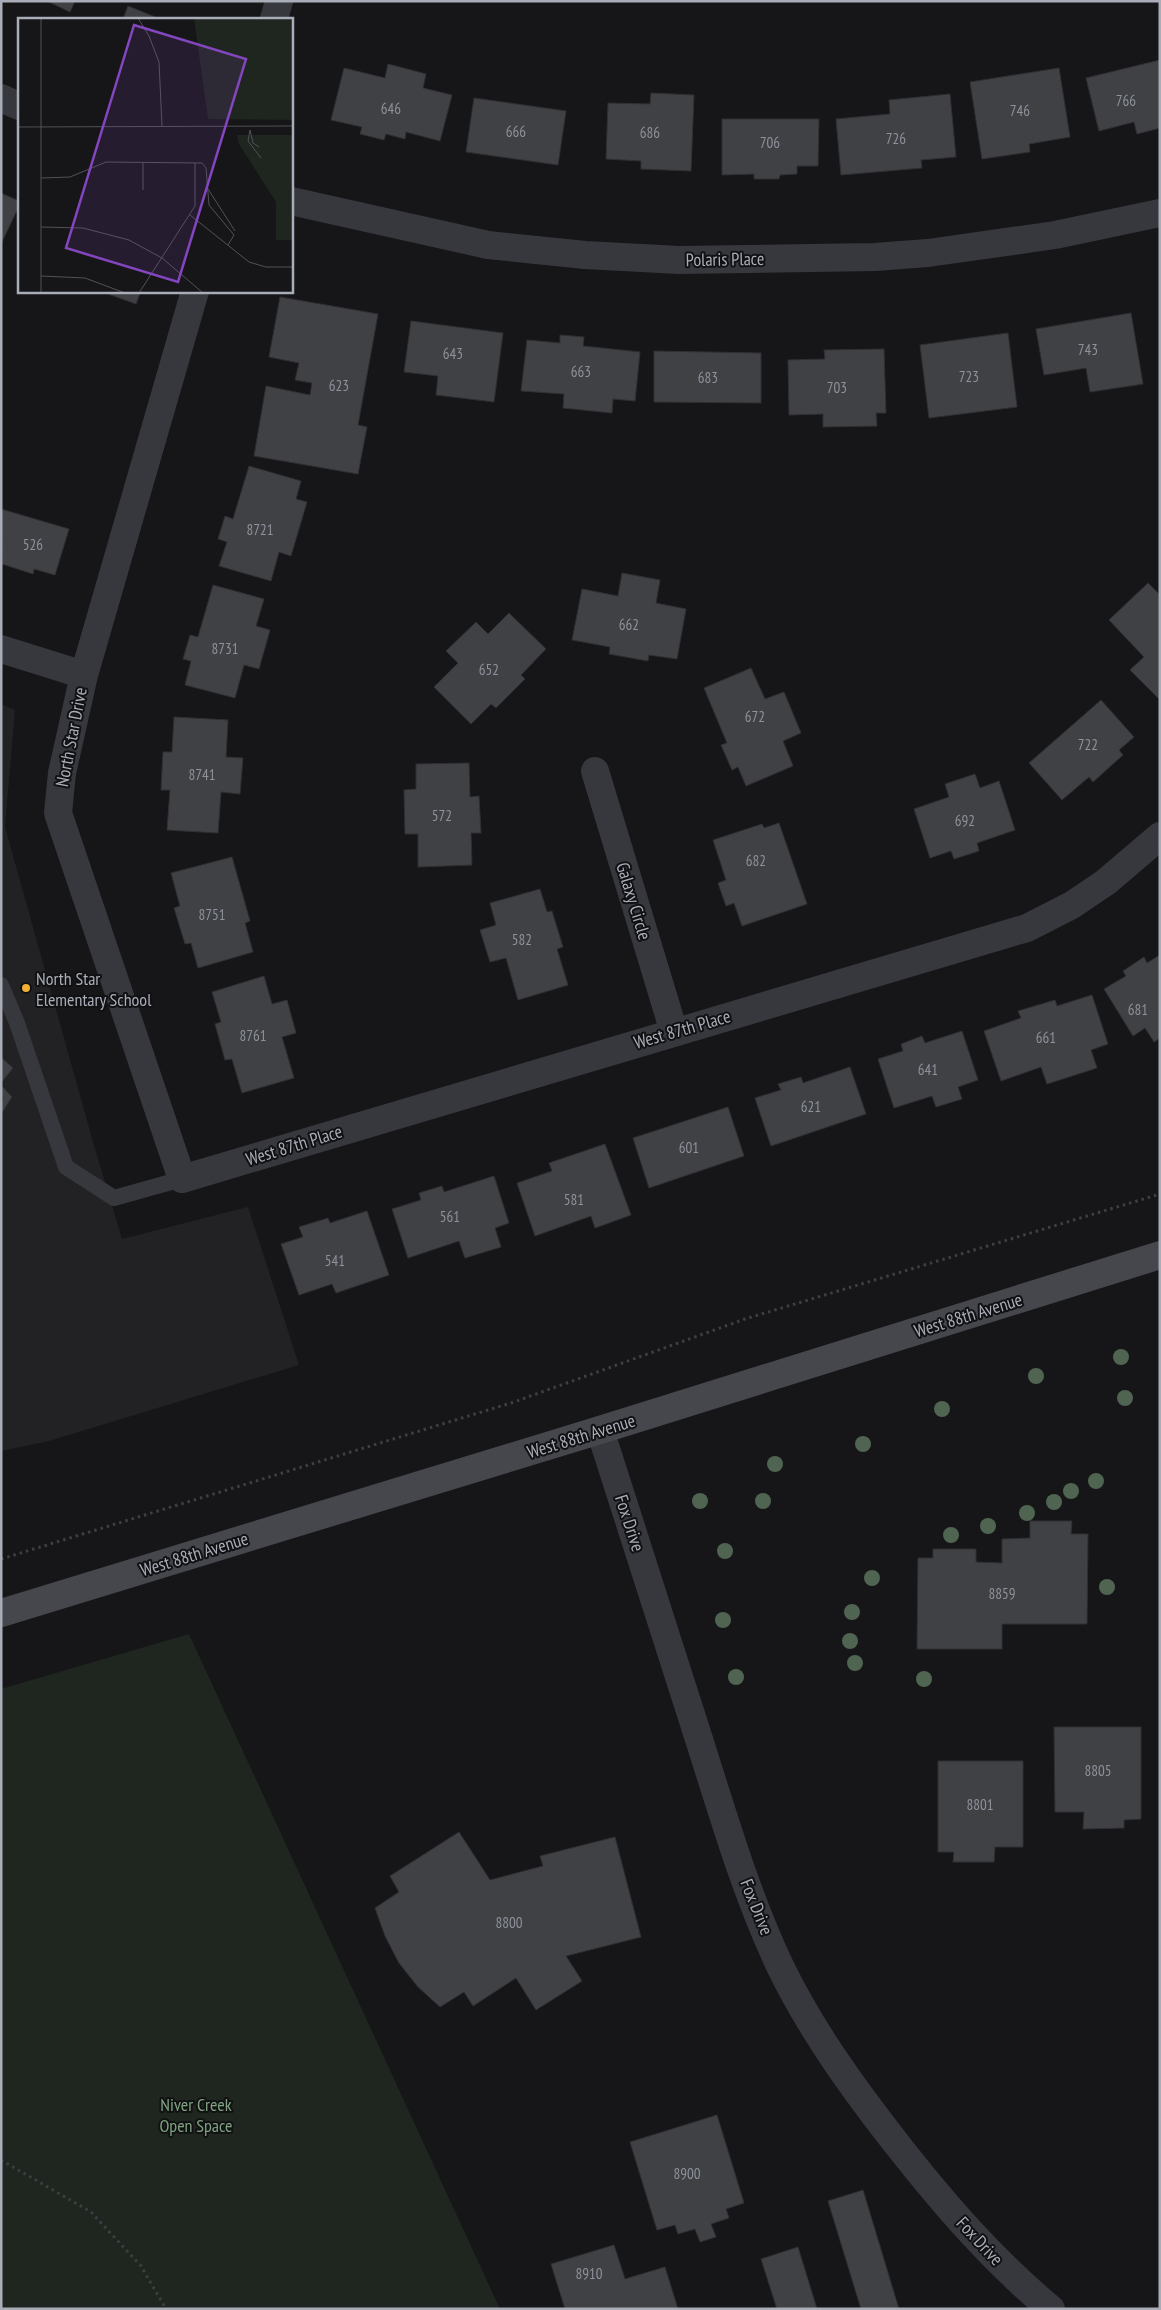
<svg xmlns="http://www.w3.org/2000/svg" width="1161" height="2310" font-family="'PT Sans Narrow',sans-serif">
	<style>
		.built { fill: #222225 }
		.green { fill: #1e261f }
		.building { fill: #404145; stroke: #303034 }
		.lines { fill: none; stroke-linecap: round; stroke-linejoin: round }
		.path { stroke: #3d3f44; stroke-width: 3; stroke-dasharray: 2.5 4; stroke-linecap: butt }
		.service { stroke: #37383d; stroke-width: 16 }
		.minor { stroke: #37383d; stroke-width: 28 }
		.secondary { stroke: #45474d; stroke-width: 28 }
		.tree { fill: #506452 }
		.poi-dot { fill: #f2b134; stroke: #111113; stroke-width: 2 }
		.labels { text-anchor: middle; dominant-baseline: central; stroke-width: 4; stroke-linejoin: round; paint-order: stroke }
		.number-label { font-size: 15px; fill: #8e929b }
		.street-label { font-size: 18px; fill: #a8adb8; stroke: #111113 }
		.poi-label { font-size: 18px; fill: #a8adb8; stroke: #111113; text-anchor: start }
		.park-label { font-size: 18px; fill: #7fa381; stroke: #111113 }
		.inset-road { fill: none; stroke: #505258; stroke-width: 1 }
		.view { fill: #8446be; fill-opacity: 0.15; stroke: #8446be; stroke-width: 2.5 }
		.inset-edge { fill: none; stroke: #a8adb8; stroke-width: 2.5 }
	</style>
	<rect width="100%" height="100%" fill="#161618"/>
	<path class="built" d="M1,704l14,6 -10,117 90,322 27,90 126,-32 51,158 -250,76 -48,10z"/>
	<path class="green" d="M189,1634l311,675h-499v-620z"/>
	<path class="building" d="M47,1h28l-5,11z
		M128,6l32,13h-37z
		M1160,60v68l-23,6 -3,-12 -35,9 -13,-53z
		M388,64l38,10 -3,14 29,7 -12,46 -34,-9 -1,7 -19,-5 -2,6 -24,-6 2,-7 -31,-7 13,-52 41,10z
		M1059,68l11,69 -41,7 1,8 -48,7 -12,-77z
		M651,93l43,2 -3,76 -50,-2v-8l-35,-2 2,-56 42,1z
		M950,94l6,63 -35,3 1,8 -81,7 -5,-56 54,-5 -1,-14z
		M474,98l92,13 -8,54 -92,-13z
		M722,119h97l-1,47h-21v8l-17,1 -1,4h-25v-5l-32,1z
		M1,193l18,8v5l-18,38z
		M100,291h41l-5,13z
		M280,297l98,17 -20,111 9,2 -9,47 -104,-18 12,-70 44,9 2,-12 -17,-3 4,-17 -30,-6z
		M1131,313l12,71 -53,8 -4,-24 -42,7 -8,-46z
		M411,321l92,12 -9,69 -58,-7 2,-19 -34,-4z
		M1008,333l9,74 -88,11 -9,-73z
		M560,335l24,2 -1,9 57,6 -5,49 -22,-2 -1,14 -49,-5 1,-14 -43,-3 6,-51 33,3z
		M884,349l2,64h-10l1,13 -54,1v-13l-34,1 -1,-55 37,-1 -1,-9z
		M654,351l107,2v50l-107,-1z
		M249,466l52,15 -5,18 11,3 -16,54 -12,-4 -8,29 -52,-15 8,-24 -9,-3 7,-23 8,3z
		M1,509l68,20 -14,46 -21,-6 -1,5 -31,-10z
		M622,573l38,7 -4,23 30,6 -9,50 -28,-4 -1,6 -39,-7 1,-7 -38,-7 10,-51 36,7z
		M1148,583l12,12v105l-30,-30 14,-13 -35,-37z
		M213,585l51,14 -8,27 14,4 -11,39 -15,-4 -9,33 -50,-13 6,-24 -8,-2 7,-24 8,2z
		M509,613l37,36 -25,26 4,4 -29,29 -5,-4 -20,20 -37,-37 24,-24 -12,-12 30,-29 12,12z
		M751,668l14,31 19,-7 17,41 -18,8 10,25 -47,20 -8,-19 -6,3 -11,-25 6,-2 -23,-55z
		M1101,700l33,37 -15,13 4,5 -30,27 -4,-5 -27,23 -33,-37z
		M174,717l54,3 -2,37 17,1 -3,36 -19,-2 -3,41 -51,-3 3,-40h-9l2,-38h9z
		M469,763l1,34 9,-1 2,37h-10l1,32 -54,2v-33h-13l-1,-44 12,-1v-25z
		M975,774l5,14 19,-7 16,49 -38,13 2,8 -25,8 -3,-8 -21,7 -16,-49 35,-12 -4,-13z
		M779,823l28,81 -65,22 -8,-23 -8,3 -8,-23 8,-3 -13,-40 49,-16 2,4z
		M232,857l18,64 -5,2 8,29 -55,16 -7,-25 -6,1 -11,-36 6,-2 -9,-33z
		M540,889l7,23 5,-1 11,36 -6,2 11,36 -50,15 -12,-42 -16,4 -10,-32 16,-5 -6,-22z
		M1160,955v83l-6,4 -9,-14 -12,8 -29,-47 22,-13 -3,-5 21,-14 3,6z
		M264,976l8,28 15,-4 9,33 -14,4 12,41 -52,15 -10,-34 -7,1 -10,-36 6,-2 -9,-30z
		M1092,995l16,49 -17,6 6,18 -50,16 -6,-17 -40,14 -17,-50 37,-13 -3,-7 37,-11 2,6z
		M962,1031l16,49 -20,7 4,12 -26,8 -4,-11 -38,12 -16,-49 25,-8 -2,-7 21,-8 3,7z
		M1,1057l12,11 -12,15z
		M850,1067l16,47 -95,32 -16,-48 26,-8 -3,-6 23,-7 2,6z
		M1,1085l11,12 -11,17z
		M728,1107l16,49 -95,32 -16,-50z
		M605,1144l26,71 -36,13 -4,-12 -56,20 -18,-53 35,-12 -3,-8z
		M494,1176l15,47 -14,5 6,19 -36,11 -6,-17 -51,17 -16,-49 29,-9 -2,-7 23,-7 2,6z
		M367,1211l22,64 -53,18 -4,-9 -33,11 -18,-51 22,-7 -4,-10 29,-9 2,5z
		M1030,1521h42l-1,13h17l-1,90h-85v25h-85l1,-91h15v-9h43v13l26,1v-24l28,-1z
		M1054,1727h87v92l-17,1v8l-41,1 1,-17h-29z
		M938,1761h85v86h-28l-1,15h-41l1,-10h-16z
		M459,1832l31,48 53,-14 -3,-10 75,-19 26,100 -75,19 16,25 -46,29 -20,-32 -43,28 -9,-14 -24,15 -22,-20 -19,-24 -14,-27 -10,-28 24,-16 -9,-16z
		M717,2115l27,88 -18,6 3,9 -18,6 5,13 -16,5 -5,-13 -17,5 -3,-9 -18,5 -27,-88z
		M863,2190l36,119h-38l-33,-108z
		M614,2245l11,34 40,-12 13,42h-113l-14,-45z
		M798,2247l19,62h-40l-16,-50z"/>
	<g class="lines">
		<path class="path" d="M1,1559l510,-156 234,-84 415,-125
			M1,2160l90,52 50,54 25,43"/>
		<path class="service" d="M1,985l16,38 49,144 48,31 68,-19"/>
		<path class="minor" d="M274,19l5,-18
			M1,98l18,8
			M291,201l197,44 97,10 94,5 196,-3 53,-4 127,-18 105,-22
			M195,291l-111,384 -22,98 -4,40 124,366 845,-251 45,-23 34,-23 54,-46
			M1,649l83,26
			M595,771l79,261
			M600,1430c32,101 65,202 97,303 25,78 48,159 83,233 31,64 73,122 116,177 47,60 96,117 155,166"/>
		<path class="secondary" d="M1,1613l599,-183 560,-175"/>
	</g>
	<g class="tree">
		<circle cx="1121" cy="1357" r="8"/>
		<circle cx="1036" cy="1376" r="8"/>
		<circle cx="1125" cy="1398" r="8"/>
		<circle cx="942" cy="1409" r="8"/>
		<circle cx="863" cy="1444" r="8"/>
		<circle cx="775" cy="1464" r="8"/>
		<circle cx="1096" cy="1481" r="8"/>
		<circle cx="1071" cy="1491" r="8"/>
		<circle cx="700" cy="1501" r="8"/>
		<circle cx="763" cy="1501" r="8"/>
		<circle cx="1054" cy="1502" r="8"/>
		<circle cx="1027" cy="1513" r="8"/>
		<circle cx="988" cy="1526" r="8"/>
		<circle cx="951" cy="1535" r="8"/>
		<circle cx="725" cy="1551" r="8"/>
		<circle cx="872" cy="1578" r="8"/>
		<circle cx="1107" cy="1587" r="8"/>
		<circle cx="852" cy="1612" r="8"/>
		<circle cx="723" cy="1620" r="8"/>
		<circle cx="850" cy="1641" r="8"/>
		<circle cx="855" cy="1663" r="8"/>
		<circle cx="736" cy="1677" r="8"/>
		<circle cx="924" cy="1679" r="8"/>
	</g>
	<circle class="poi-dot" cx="26" cy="988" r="5"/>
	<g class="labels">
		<g class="number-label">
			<text x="1126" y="100">766</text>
			<text x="391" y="108">646</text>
			<text x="1020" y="110">746</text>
			<text x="516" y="131">666</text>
			<text x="650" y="132">686</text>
			<text x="896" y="138">726</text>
			<text x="770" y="142">706</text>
			<text x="1088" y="349">743</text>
			<text x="453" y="353">643</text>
			<text x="581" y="371">663</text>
			<text x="969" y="376">723</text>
			<text x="708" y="377">683</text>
			<text x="339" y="385">623</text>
			<text x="837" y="387">703</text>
			<text x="260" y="529">8721</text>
			<text x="33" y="544">526</text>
			<text x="629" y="624">662</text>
			<text x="225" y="648">8731</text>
			<text x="489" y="669">652</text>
			<text x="755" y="716">672</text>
			<text x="1088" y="744">722</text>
			<text x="202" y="774">8741</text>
			<text x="442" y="815">572</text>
			<text x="965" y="820">692</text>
			<text x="756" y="860">682</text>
			<text x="212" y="914">8751</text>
			<text x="522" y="939">582</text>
			<text x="1138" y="1009">681</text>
			<text x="253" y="1035">8761</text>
			<text x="1046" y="1037">661</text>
			<text x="928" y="1069">641</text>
			<text x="811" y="1106">621</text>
			<text x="689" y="1147">601</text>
			<text x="574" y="1199">581</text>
			<text x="450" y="1216">561</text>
			<text x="335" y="1260">541</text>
			<text x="1002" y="1593">8859</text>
			<text x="1098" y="1770">8805</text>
			<text x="980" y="1804">8801</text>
			<text x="509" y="1922">8800</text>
			<text x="687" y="2173">8900</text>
			<text x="589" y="2273">8910</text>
		</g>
		<g class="street-label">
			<text transform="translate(725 259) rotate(-1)">Polaris Place</text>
			<text transform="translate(71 737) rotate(-79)">North Star Drive</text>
			<text transform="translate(634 901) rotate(73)">Galaxy Circle</text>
			<text transform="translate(682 1029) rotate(-16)">West 87th Place</text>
			<text transform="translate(294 1145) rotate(-17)">West 87th Place</text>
			<text transform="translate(968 1315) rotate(-17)">West 88th Avenue</text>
			<text transform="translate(581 1436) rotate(-17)">West 88th Avenue</text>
			<text transform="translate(630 1523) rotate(72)">Fox Drive</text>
			<text transform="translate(194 1554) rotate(-17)">West 88th Avenue</text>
			<text transform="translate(757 1907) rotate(68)">Fox Drive</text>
			<text transform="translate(980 2241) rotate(47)">Fox Drive</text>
		</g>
		<g class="poi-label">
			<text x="36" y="978">North Star<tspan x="36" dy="21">Elementary School</tspan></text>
		</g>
		<g class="park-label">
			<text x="196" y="2104">Niver Creek<tspan x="196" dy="21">Open Space</tspan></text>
		</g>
	</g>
	<g transform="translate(18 18)">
		<rect width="275" height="275" fill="#161618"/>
		<path d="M176,0h99v102l-85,-1zM219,117h56v105h-17v-38l-37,-58z" fill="#1e261f"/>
		<path class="inset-road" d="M120,0l11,18 10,26 3,64M0,109l275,-1M232,112l-2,11 13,17M232,112l3,13 6,4M23,160l29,-1 36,-15 96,1 4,5 3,37 25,30 -6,10M190,171l27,42M125,172v-27M172,197l59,47 17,5h27M23,209l42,1 46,12 33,18 41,35M23,258l44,2 40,15M23,275v-275M121,275l56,-87v-43"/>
		<path class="view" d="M116,7l112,34 -68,223 -112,-34z"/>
		<rect width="275" height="275" class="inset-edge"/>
	</g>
	<rect width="1161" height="2310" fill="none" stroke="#a8adb8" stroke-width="5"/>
</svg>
